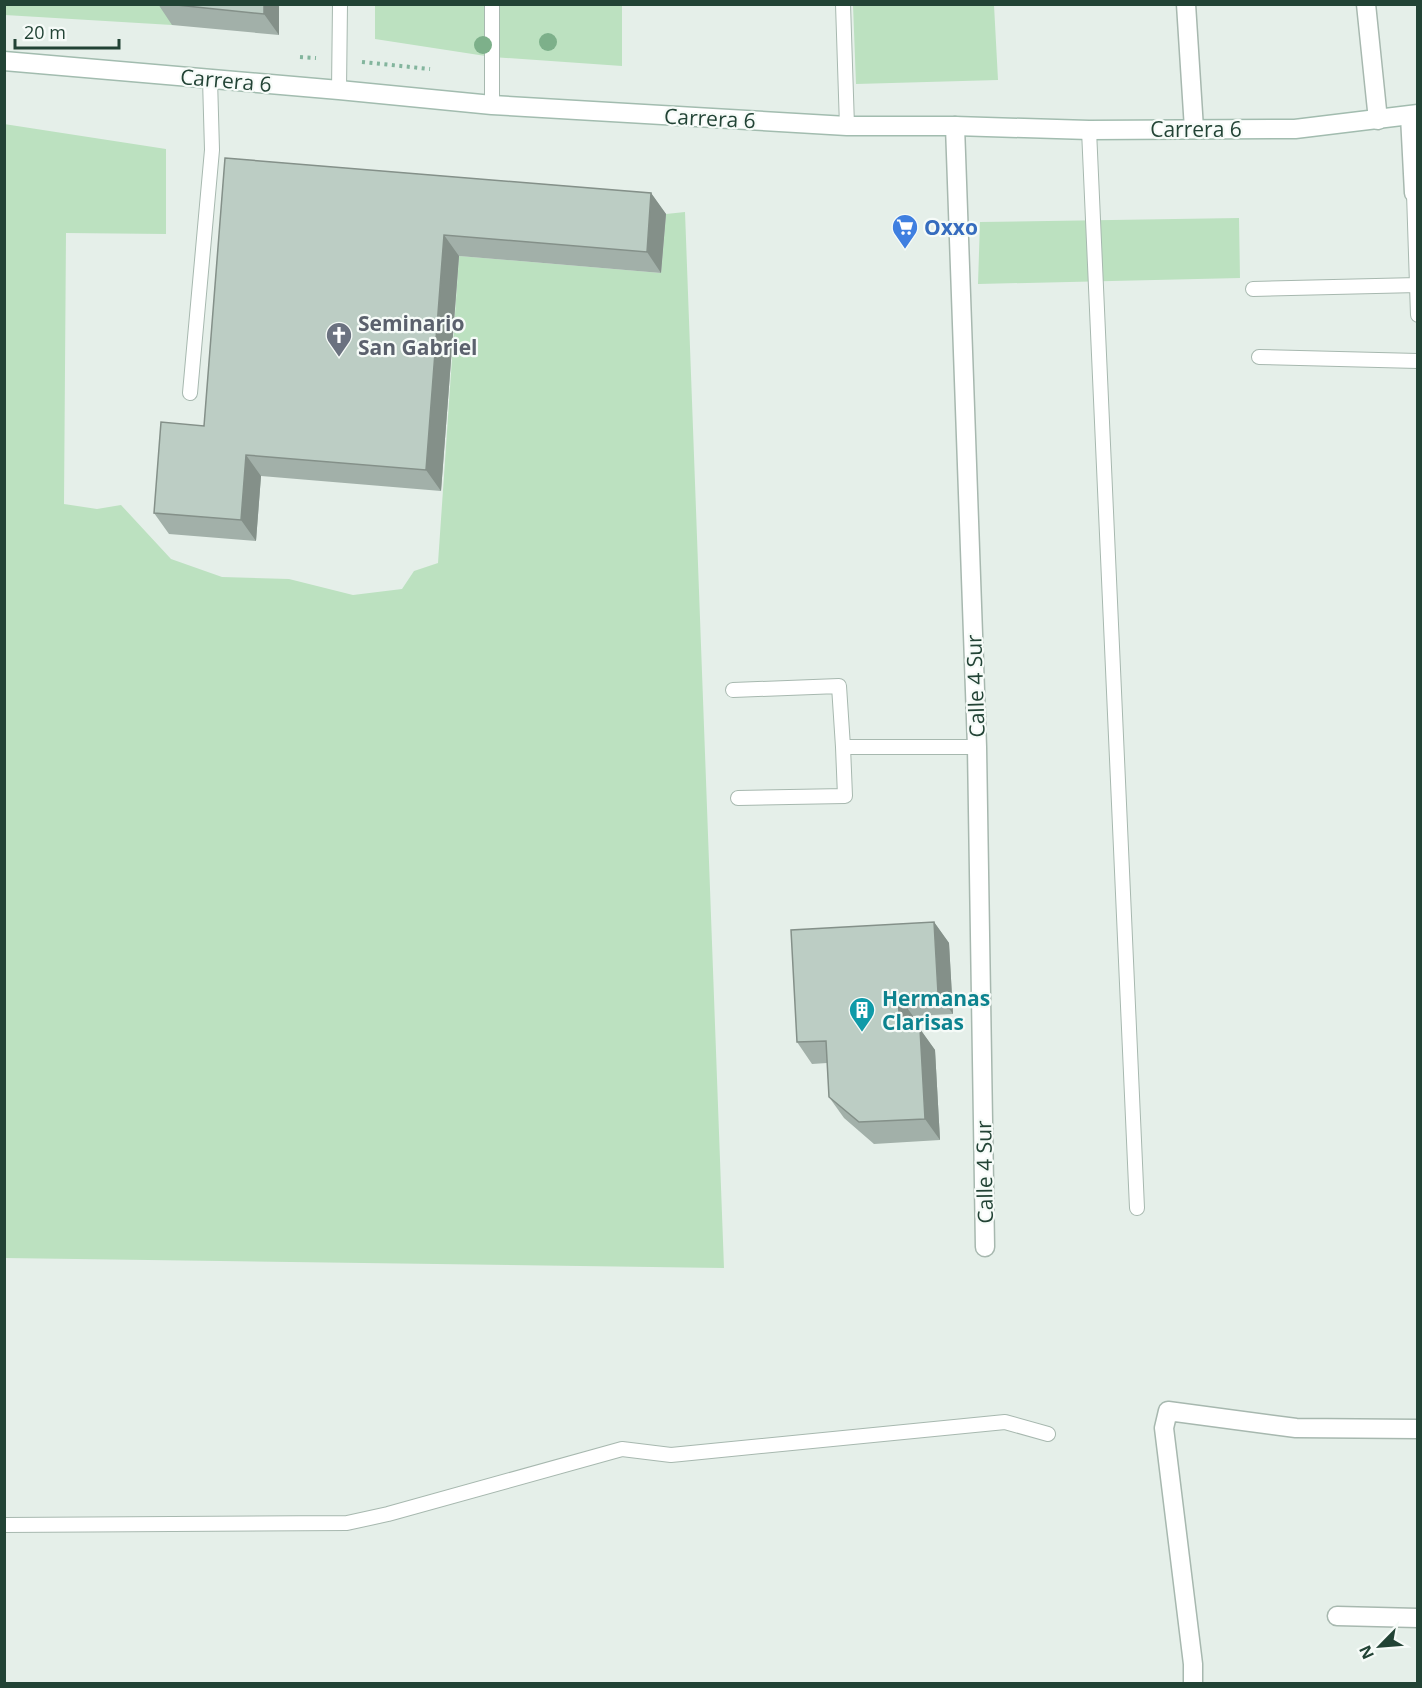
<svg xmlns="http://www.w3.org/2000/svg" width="1422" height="1688" font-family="'Open Sans',sans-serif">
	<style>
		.green { fill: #bce1c0 }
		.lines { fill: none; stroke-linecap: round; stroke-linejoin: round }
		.service-casing { stroke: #a7b8af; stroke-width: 16 }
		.minor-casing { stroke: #a7b8af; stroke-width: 21 }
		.secondary-casing { stroke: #a2bcaf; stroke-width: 21 }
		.path { stroke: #83b59d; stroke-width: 4; stroke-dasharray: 3 4.5; stroke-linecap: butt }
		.service { stroke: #fff; stroke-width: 14 }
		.minor { stroke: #fff; stroke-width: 18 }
		.secondary { stroke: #fff; stroke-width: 18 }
		.tree { fill: #7db08a }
		.wall { fill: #a2b0a9 }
		.shaded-wall { fill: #849089 }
		.building { fill: #bccdc4; stroke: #849089; stroke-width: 1.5 }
		.labels { text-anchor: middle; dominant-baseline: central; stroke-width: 4.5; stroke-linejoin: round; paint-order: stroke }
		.street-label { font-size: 21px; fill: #224335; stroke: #f6fbf8 }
		.shop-label { font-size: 21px; font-weight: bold; fill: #366cbe; stroke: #f6fbf8; text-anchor: start }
		.worship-label { font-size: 21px; font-weight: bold; fill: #5b616d; stroke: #f6fbf8; text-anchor: start }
		.culture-label { font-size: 21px; font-weight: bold; fill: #0d838f; stroke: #f6fbf8; text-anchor: start }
	</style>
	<rect width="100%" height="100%" fill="#e5efe9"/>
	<path class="green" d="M4,5h168v20l-167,-10z
		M375,5h247v61l-130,-9 -117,-18z
		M853,5h141l4,75 -142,4z
		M4,124l162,25v85l-100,-1 -2,271 33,5 24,-4 50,54 51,18 67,2 64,16 49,-6 12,-18 24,-8 21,-307 202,17 5,-59 19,-2 39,1056 -719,-10z
		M1239,218l1,60 -262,6 2,-62z"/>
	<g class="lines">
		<g class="service-casing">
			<path id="service" d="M492,4v101
				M843,4l4,122
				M339,90l1,-86
				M1089,130l48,1078
				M1414,193l4,122
				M1253,289l165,-4
				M1259,357l159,4
				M190,393l22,-243 -2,-71
				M733,690l106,-4 4,61h134
				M738,798l107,-2 -2,-49
				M4,1525l343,-2 41,-9 234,-65 49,6 334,-33 43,12"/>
		</g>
		<g class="minor-casing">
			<path id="minor" d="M1186,4l8,125
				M1366,4l12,116
				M1410,116l4,77
				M955,126l22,621 8,500
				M1337,1616l81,2
				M1193,1684v-20l-29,-236 4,-17 128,17 122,1"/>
		</g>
		<g class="secondary-casing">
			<path id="secondary" d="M4,61l335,29 153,15 355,21h108l134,4 206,-1 123,-15"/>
		</g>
		<path class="path" d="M300,57l16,1
			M362,62l68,7"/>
		<use href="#service" class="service"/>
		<use href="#minor" class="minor"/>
		<use href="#secondary" class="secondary"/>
	</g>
	<g class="tree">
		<circle cx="548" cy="42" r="9"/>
		<circle cx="483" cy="45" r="9"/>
	</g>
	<path class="wall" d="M158,4h121v31l-107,-10z
		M225,158l426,35 15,21 -5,59 -202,-17 -18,235 -180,-15 -5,65 -87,-7 -15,-21 50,-87z
		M934,922l15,21 4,71 -40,2v14l7,-1 15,21 5,90 -66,4 -30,-26 -15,-21 -2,-34 -15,1 -15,-22z"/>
	<path class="shaded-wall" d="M264,4h15v31l-15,-21z
		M651,193l15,21 -5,59 -14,-21z
		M444,235l15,21 -18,235 -15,-21z
		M246,455l15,21 -5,65 -15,-21z
		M934,922l15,21 4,71 -15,-21z
		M898,995l15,21 2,36 -15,-22z
		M920,1029l15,21 5,90 -15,-21z"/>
	<path class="building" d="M167,4h97v10z
		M225,158l426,35 -4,59 -203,-17 -18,235 -180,-15 -5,65 -87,-7 7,-91 43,4z
		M934,922l4,71 -40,2 2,35 20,-1 5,90 -66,3 -30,-25 -3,-56 -29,1 -6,-112z"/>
	<defs>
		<g id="supermarket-pin" transform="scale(1.35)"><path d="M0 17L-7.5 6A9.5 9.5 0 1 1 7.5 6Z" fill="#3f7fe0" stroke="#f6fbf8"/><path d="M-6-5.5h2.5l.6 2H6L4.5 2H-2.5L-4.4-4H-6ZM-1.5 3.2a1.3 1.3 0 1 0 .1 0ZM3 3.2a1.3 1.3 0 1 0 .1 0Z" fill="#fff"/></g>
		<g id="church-pin" transform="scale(1.35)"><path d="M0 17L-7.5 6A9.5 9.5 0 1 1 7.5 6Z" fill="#6b7280" stroke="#f6fbf8"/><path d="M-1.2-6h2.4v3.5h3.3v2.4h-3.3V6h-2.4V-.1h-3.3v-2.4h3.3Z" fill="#fff"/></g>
		<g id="building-pin" transform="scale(1.35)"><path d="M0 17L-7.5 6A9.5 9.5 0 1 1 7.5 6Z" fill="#0f9aa8" stroke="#f6fbf8"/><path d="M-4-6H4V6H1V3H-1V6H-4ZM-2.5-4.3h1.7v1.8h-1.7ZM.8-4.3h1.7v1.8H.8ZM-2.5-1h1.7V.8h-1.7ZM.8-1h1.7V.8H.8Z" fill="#fff"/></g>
	</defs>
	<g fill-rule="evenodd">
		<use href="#supermarket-pin" x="905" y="227"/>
		<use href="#church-pin" x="339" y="335"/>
		<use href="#building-pin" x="862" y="1010"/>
	</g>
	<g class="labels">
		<g class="street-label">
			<text transform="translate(226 80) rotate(5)">Carrera 6</text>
			<text transform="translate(710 118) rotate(3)">Carrera 6</text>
			<text x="1196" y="129">Carrera 6</text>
			<text transform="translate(975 686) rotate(-92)">Calle 4 Sur</text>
			<text transform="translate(984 1172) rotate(-91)">Calle 4 Sur</text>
		</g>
		<g class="shop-label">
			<text x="924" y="227">Oxxo</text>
		</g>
		<g class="worship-label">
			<text x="358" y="323">Seminario<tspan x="358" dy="24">San Gabriel</tspan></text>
		</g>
		<g class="culture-label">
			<text x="882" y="998">Hermanas<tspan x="882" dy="24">Clarisas</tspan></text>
		</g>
	</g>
	<rect width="1422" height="1688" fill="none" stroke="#224335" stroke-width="12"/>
	<g transform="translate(1380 1646) rotate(245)" stroke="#f6fbf8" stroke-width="4.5" paint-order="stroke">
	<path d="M0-4.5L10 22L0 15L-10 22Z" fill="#224335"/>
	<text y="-9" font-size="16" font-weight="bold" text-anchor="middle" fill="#224335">N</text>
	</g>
	<path d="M15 39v9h104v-9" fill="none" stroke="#224335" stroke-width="3"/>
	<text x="24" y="39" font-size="18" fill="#224335" stroke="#f6fbf8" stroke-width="4.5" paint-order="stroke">20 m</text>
</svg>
